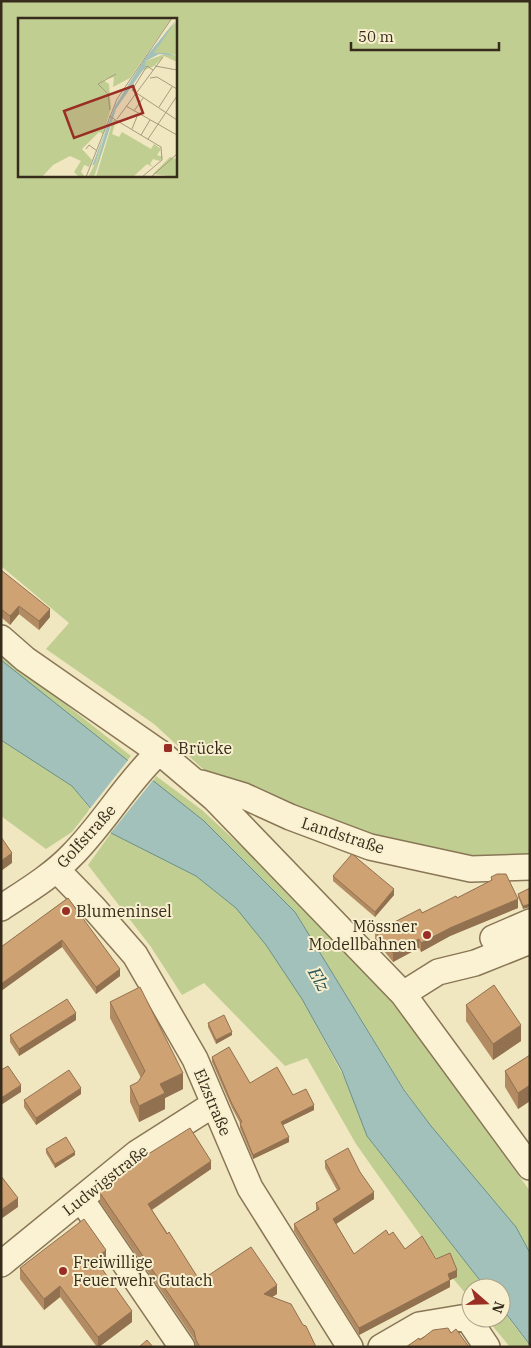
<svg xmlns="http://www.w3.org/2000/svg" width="531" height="1348" font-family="'IBM Plex Serif',serif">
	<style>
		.green { fill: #c1ce92; fill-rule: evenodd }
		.water { fill: #a2c1bb; stroke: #698f89 }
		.pier { fill: #f0e6bf }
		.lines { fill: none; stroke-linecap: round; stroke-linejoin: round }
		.minor-casing { stroke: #897656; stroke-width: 28 }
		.minor { stroke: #faf2d2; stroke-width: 25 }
		.wall { fill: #b28b63 }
		.shaded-wall { fill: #917150 }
		.building { fill: #cfa273; stroke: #917150 }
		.poi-dot { fill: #9a2e24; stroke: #f7efce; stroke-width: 2 }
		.labels { text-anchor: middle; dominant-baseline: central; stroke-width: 4; stroke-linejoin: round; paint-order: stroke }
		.poi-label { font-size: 16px; fill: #372c1c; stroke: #f7efce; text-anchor: start }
		.street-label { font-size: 16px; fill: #372c1c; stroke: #f7efce }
		.water-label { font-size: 18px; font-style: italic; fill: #2a5758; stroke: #f7efce }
		.inset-road { fill: none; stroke: #a69c7e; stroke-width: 1 }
		.view { fill: #9a2e24; fill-opacity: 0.15; stroke: #9a2e24; stroke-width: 2.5 }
		.inset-edge { fill: none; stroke: #372c1c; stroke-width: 2.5 }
	</style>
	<rect width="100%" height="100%" fill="#f0e6bf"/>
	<path class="green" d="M1,1h529v877l-57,-1 -256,-95 -63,-58 -108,-75 23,-26 -68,-57zM19,19h156v156h-156z
		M1,653l130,103 -4,5 -126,-101z
		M1,740l71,46 18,23 -18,23 -26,17 -45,-33z
		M156,776l46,34 116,108 34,35 51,63 127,175v62l-14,-26 -85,-101 -27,-37 -109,-177 -91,-91 -51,-40z
		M111,833l85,43 40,31 30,38 36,54 42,78 23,59 119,152h-15v12l-31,-37 -84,-119 -49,-86 -22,8 -81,-83 -22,12 -31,-48 -63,-82z
		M501,1308l29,38v1h-20l-24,-29h15z"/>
	<path class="water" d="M1,660l203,161 91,91 109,178 27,36 85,101 14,26v92l-29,-38v-19h-15l-119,-152 -25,-65 -40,-72 -36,-54 -30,-37 -40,-32 -85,-43 -39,-47 -71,-46z"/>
	<path class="pier" d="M129,759l25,20 -45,56 -21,-24z"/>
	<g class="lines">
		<g class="minor-casing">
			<path id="minor" d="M1,638l24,21 138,96 52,44 188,195 127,173
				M201,783l43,13 46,21 80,30 101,22 59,-2
				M57,870l36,37 42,48 60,104 55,129 100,159
				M1,908c24,-16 51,-32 71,-53 32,-32 54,-72 87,-103
				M493,938l37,-16
				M403,994l35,-22 37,-9 55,-22
				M81,1199l101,148
				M1,1264l136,-111 77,-49
				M381,1347l38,-22 48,-8 20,30"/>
		</g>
		<use href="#minor" class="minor"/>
	</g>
	<path class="wall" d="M1,570l49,47 -11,13 -20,-16 -9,11 -9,-8z
		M333,876l61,19 -19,22 -42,-36z
		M491,877l27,31 -68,28 -29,16 -2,-4 -26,14 -18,-22v-8l82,-34 34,-17z
		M530,888l-7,21 -5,-12v-3z
		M68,898l52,78 -24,18 -34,-47 -61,44v-44z
		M110,1002l73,87 -18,9v11l-26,13 -9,-20v-16l8,-4 3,-4 -31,-60z
		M466,1005l55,36 -28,19 -27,-39z
		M76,1020l-57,36 -9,-14v-7z
		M208,1023l24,12 -16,9 -8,-17z
		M530,1055v46l-12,8 -13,-22v-16z
		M212,1057l38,26 43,12 21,15 -31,15 6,17 -36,17 -13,-31v-5l-8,-15 -20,-46z
		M81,1094l-45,31 -12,-18v-7z
		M46,1149l29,6 -20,13 -9,-15z
		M325,1161l49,38 -38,25 18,30 35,-19 16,14 31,10 21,18 -7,3v7l-91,48 -65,-104v-7l22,-14v-7l21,-13 -12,-22z
		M211,1169l-59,41 48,71 77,13 -5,3 44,50h-120l-2,-8 -94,-137v-9z
		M106,1261l-6,5 32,56 -33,25h-2l-37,-50 -16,13 -24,-31v-11z"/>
	<path class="shaded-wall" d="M19,606v8l-9,11v-9z
		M50,609v8l-11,13v-9z
		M12,853v10l-11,8v-10z
		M394,889v6l-19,22v-5z
		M518,899v9l-68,28 -29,16v-9l29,-15z
		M530,904v3l-7,2v-3z
		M419,939v9l-26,14v-9z
		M62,940v7l-61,44v-7z
		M120,969v7l-24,18v-7z
		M76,1013v7l-57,36v-7z
		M521,1025v16l-28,19v-16z
		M232,1032v3l-16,9v-4z
		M183,1073v16l-18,9v11l-26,13v-16l21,-22z
		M21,1085v7l-20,13v-7z
		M530,1085v16l-12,8v-16z
		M81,1088v6l-45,31v-7z
		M314,1105v5l-33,16v-4z
		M289,1137v5l-36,17v-4z
		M75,1152v3l-20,13v-4z
		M211,1161v8l-63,43v-8z
		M374,1192v7l-41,27v-7z
		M18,1198v9l-17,12v-9z
		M106,1250v11l-11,9v-11z
		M457,1270v7l-9,4v-7z
		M450,1280v7l-91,48v-7z
		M277,1285v9l-13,8v-8z
		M60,1286v11l-16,13v-11z
		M132,1311v11l-33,25h-1v-10z"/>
	<path class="building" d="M1,570l49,39 -11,12 -20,-15 -9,10 -9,-7z
		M1,837l11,16 -11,8z
		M352,854l42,35 -19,23 -42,-36z
		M497,874h9l12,25 -68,29 -29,15 -2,-4 -26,14 -18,-21 45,-23 2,4 34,-17 1,2 35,-18 -1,-3z
		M530,888v16l-7,2 -5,-12z
		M68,898l52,71 -24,18 -34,-47 -61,44v-37z
		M494,985l27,40 -28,19 -27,-39z
		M140,987l43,86 -23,11 5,9 -26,13 -9,-20 8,-4 7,-11 -35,-69z
		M67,999l9,14 -57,36 -9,-14z
		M224,1015l8,17 -16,8 -8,-17z
		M229,1047l21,36 27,-16 16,28 13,-6 8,16 -33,17 8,15 -36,18 -13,-32 2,-1 -10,-18 -20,-47z
		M530,1055v30l-12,8 -13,-22z
		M8,1066l13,19 -20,13v-28z
		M69,1070l12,18 -45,30 -12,-18z
		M190,1128l21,33 -63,43 19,30 2,-2 31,49 51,-34 26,38 -13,9 27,10 12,21 3,1 10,21h-116l-4,-7 -2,-9 -94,-138 45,-37z
		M66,1137l9,15 -20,12 -9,-15z
		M348,1148l12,24 14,20 -41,27 21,35 32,-24 3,5 4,-3 12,17 17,-13 14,23 14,-6 7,17 -9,4 2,6 -91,48 -65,-104 25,-15 -3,-6 24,-14 -15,-28z
		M1,1176l17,22 -17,12z
		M84,1219l22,31 -11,9 37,52 -34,26 -38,-51 -16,13 -24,-31z
		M448,1328l3,5 5,-4 13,18h-63l13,-9 1,2 13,-10z
		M147,1340l6,7h-14z"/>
	<g class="poi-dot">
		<rect x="163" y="743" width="10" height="10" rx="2.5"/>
		<circle cx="66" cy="911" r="5"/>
		<circle cx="427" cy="935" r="5"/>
		<circle cx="63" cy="1271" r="5"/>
	</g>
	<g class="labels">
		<g class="poi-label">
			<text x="178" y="748">Brücke</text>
			<text x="76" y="911">Blumeninsel</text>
			<text x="417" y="926" text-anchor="end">Mössner<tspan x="417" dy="18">Modellbahnen</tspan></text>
			<text x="73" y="1262">Freiwillige<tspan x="73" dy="18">Feuerwehr Gutach</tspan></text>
		</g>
		<g class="street-label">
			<text transform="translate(343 835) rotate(18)">Landstraße</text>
			<text transform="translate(86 836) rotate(-48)">Golfstraße</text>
			<text transform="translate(213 1102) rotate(67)">Elzstraße</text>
			<text transform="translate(105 1180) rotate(-38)">Ludwigstraße</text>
		</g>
		<g class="water-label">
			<text transform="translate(319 979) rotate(61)">Elz</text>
		</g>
	</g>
	<g transform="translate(18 18)">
		<rect width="159" height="159" fill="#f0e6bf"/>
		<path d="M0,0l153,1 -41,59 -17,9 1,-10 -11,3 6,4 2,24 -8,26 -4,-2 -17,17 10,11 -3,7 -5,-2 -3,7 4,5h-6l-5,-5 7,-11 -11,-5 -17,9 -11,12h-24zM159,3v34l-23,-2 12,-21zM147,36l12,2v6l-13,-6 -10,10 -12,5 4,-10zM95,102h3l-4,14 7,3 3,-5 29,17 3,-5 7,5 -4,6 6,2 -3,4 -7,-2 -3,5 3,3 -6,-3 -14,13h-37zM89,111l-13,48h-6l7,-13zM152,139l6,2 1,18 -24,-3z" fill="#c1ce92"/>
		<path d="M159,1l-23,34h12l11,3 -18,-2 -13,7 -1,5h6l-6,1 -29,42 -22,68 12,-47 -11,34 -3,2 23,-60 30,-48z" fill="#a2c1bb"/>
		<path class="inset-road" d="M137,48l22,4M135,52l-6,-4 -15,24 45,30M132,60l7,-1 20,12M108,88l51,29M141,89l13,-20M92,92l-2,-16 -10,-10 18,-10M116,93l9,-13M91,98l52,31 1,13 -20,17M99,101l46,-62M114,111l6,-15M123,117l9,-15M130,121l29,-43M68,131l3,-4 8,6M68,159l31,-78 55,-81M133,159l26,-23"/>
		<path class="view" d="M115,68l10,27 -69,25 -10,-27z"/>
		<rect width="159" height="159" class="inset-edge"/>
	</g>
	<rect width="531" height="1348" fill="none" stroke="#372c1c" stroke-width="5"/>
	<g transform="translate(486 1303) rotate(110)"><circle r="24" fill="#f7efce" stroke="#aaa187"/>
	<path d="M0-4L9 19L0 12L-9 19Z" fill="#9a2e24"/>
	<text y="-8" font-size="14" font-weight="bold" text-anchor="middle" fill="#372c1c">N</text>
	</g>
	<path d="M351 42v8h148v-8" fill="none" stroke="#372c1c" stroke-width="2.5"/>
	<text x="358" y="42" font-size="15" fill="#372c1c" stroke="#f7efce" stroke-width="4" paint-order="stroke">50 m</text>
</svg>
